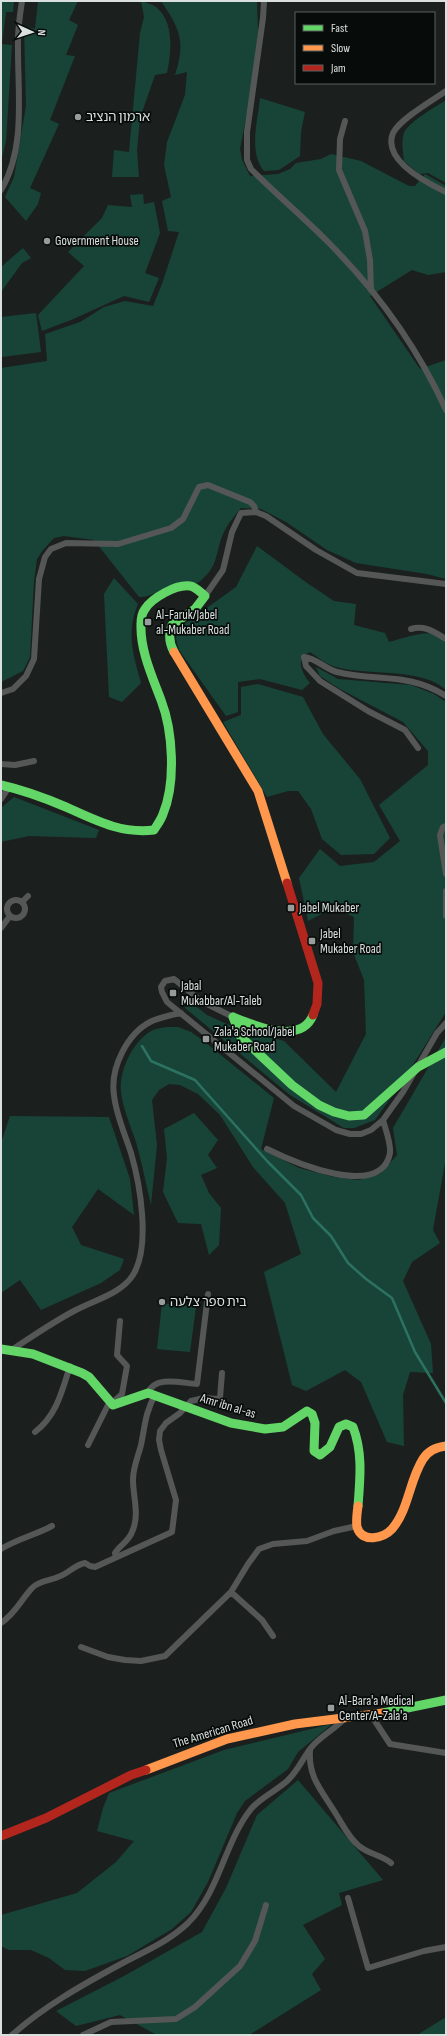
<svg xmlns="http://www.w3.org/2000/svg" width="447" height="2036" font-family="'Sofia Sans Condensed','Noto Sans Hebrew',sans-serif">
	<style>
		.green { fill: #184438 }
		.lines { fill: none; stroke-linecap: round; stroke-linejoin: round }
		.stream { stroke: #2c7260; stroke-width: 2.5 }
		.street { stroke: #545756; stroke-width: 6 }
		.fast { stroke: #63d668; stroke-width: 9 }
		.slow { stroke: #ff974d; stroke-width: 9 }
		.jam { stroke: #b3261e; stroke-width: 9 }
		.poi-dot { fill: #969d9b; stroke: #070b09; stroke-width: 1.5 }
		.labels { text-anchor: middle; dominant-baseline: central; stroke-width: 3.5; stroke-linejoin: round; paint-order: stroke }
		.poi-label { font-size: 13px; fill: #d9e0de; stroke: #070b09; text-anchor: start }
		.street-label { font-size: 13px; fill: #d9e0de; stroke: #070b09 }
	</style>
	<rect width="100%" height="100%" fill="#1b201e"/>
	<path class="green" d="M1,1h13l-1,11h-7l-4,32 10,1 -6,96 -5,20z
		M38,1h40l-9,19 9,5 -12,30 9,1 -25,64 9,4 -29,64 11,5 -3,11 -12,17 -21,-24 9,-20 12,-71 -2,-80 11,3z
		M141,1c5,2 11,3 15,6 19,15 15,47 11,66l-12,2 -15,43 -3,33 2,26h-27l2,-27 15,2 11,-119 4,-16z
		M161,1h96l1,31 -8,65 -10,52 2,11 8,16 28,-2 12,-5 6,-6 25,-4 10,-5 30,7 48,25h6l10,-12 21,12v86l-18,3 -16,-5 -42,26 50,73 26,-9v219l-19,-5 -71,-11 -29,-13 -41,-28 -25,-13 -20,-1c-5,6 -11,13 -15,20 -13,24 -4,38 -30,56 -25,-8 -36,13 -57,13l-45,-57 -30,-4 -10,2 -11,12 -6,9 -3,22 -4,76 -7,14 -22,11v-314l46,-7 -2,-27 35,-12 24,-15 21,-6 28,5 9,-22 17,-52 -11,-1 -6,-30 9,-4 -7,-32 3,-23 18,-47 2,-23 -12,3c11,-34 5,-46 -14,-74z
		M260,98l45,14 -4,20 -1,24 -21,14 -15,1c-16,-20 -6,-50 -4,-73z
		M446,100v83l-18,-10 -9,1 -15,-13c-1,-10 -3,-19 0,-28 4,-11 32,-26 42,-33z
		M143,194l1,10 10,-2 6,31 -15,40 14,5 -10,24 -25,-6 -53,24 -29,11 -4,-16 46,-49 -16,-14 34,-34 6,-13 24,2 -2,-12z
		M23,248l8,10 -9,5 -21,29v-25z
		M36,313l5,39 -39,5 -1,-40z
		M257,546l50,37 27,18 22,3 -2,21 31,8 4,9c17,-4 40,-14 57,-5v53c-25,-23 -77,-14 -110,-23 -9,-2 -18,-10 -26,-15l-8,4c-3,11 1,18 8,27l-8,7 -42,-11 -22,3v30l-12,4 -47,-66 -3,-12 3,-10 57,-41z
		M114,578l24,26c-12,28 -5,51 3,79l-19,19 -13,-5 -5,-103z
		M316,667l22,12 73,6 23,9 12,8v310l-42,67 -29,41 -21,8h-10l-54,-33 -105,-87 3,-8 19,15 20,9 57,17 52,51 30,-58 -2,-54 -11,-28 1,-35 -21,-9 -25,13 -9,-43 21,-29 20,17 34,-4 26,-21 -21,-36 49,-40v-14l-25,-29 -63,-33 -20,-13z
		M258,684l45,13 20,37 37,45 30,59 -16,16 -33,1 -19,-16 -11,-30 -13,-18h-10l-21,6 -44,-75 18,-7v-28z
		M14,797l85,33 -3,8 -67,-2 -28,6v-34z
		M178,1027l13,5 10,7 73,59 -13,51 38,19 35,9 24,3 22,-6 17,-19 -4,-27 53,-91v120l-13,73 7,13 -28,19 -9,19 28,63 2,29 -23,-1 -7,23 1,51 -17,-4 -26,-60 -16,-12 -39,21 -14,-6 -28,-113 37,-18 -16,-51 -32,-36 -33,-52 -22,-21 -18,-9 -11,-1 -10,6 -7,10 5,45 -6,60c-5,-21 -9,-42 -15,-63 -5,-15 -13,-33 -15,-50 -2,-20 10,-47 27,-59 8,-6 20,-6 30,-6z
		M194,1113l24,27 -10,15 9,13 -16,7 8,18 12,15 -2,37 -10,10 -8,-31 -23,-1 -15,-31 4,-34 -3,-29z
		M10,1116l99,1 21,62 4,36 -36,-26 -26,38 9,18 43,14 -4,11 -19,13 -60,27 -21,-30 -19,13v-150z
		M162,1303l34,4 -6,45 -33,-3z
		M332,1724l-34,28 -10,17 -43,32 -8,12 -29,69 -17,30 -19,17 -45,27 -42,15 -20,-1 -16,-12 -18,-8h-22l-8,-4v-31l76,-22 39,-31 18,-21 -37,-10 6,-23 6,-15 115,-43z
		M298,1780l85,100 -44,13 3,12 -39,20 22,34 -13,15 9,16 -72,45h-92l-37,-20 -44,11 -20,-15 68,-35 78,-44 24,-44 31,-73z
		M446,2017v18h-29z"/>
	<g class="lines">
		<path class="stream" d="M142,1046l9,15 44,19 72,81 34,34 12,23 18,18 17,27 18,16 26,19 23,54 31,51"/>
		<path class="street" d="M264,1l-1,17 -16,114v28l4,9c25,25 51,47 76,72 49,49 90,105 119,169
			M446,91c-13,9 -46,28 -53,42 -11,27 34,50 53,59
			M345,121l-5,18 -1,31 26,61 5,29 1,30
			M1,190c26,-43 16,-101 17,-150 0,-13 2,-26 4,-39
			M205,596l18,-26 9,-38 9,-19 15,-1 10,4 50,34 41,23 89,11
			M411,629c14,-4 23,3 35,10
			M1,693l12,-4 13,-13 8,-17 5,-80 6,-22 6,-8 15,-6 52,1 53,-16 12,-9 16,-32 9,-2 42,17 4,4 2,6
			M418,748l-13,-18 -37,-19 -48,-30 -14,-15 -2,-9c12,1 21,12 33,15 40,10 72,0 109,24
			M1,764l14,1 19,-4
			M1,799l8,-12
			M446,826l-3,1 -3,8 6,39
			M446,891v25
			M7 909a9 9 0 1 1 18 0a9 9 0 1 1-18 0Z
			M22,902l6,-6
			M1,928l9,-12
			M233,1017l-32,-16 -27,-22 -9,2 -4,6 1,5 5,10 127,104 42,24 14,4h11l10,-4 12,-10 20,-28 34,-59 9,-10
			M267,1149c24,12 114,52 123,4 1,-10 -4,-22 -7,-33
			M13,1349c20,-13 40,-27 61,-38 20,-11 47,-17 59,-36 18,-29 7,-91 -2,-122 -6,-19 -15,-38 -17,-58 -4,-27 13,-62 38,-74 10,-4 19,-6 29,-8
			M148,1393c7,-18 33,-10 49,-9l11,-90
			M111,1404l11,-10 5,-28 -10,-11 3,-34
			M35,1432c22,-17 27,-41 35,-66
			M88,1445l21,-42
			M1,1549c16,-10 34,-14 51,-23
			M116,1557l-1,-4c5,-8 14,-12 17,-21 8,-17 1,-35 1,-52 0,-13 5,-23 8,-35 4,-19 4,-32 14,-50
			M231,1592l31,28 11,16
			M1,1623c14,-9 20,-23 31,-35 7,-7 17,-7 26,-11 10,-3 16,-12 27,-14l5,3 5,1 77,-35 4,-32 -15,-50 -2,-10 1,-9 6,-8 14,-10 11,-12 13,-3 14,1 2,-1 2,-25
			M81,1647l27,10 17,3 16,1 24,-5 66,-64 17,-28 11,-15 14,-5 34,-3 27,-10 23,-5
			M371,1715l19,29 56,9
			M310,1751c-2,27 13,41 26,63 7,11 12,23 23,32 9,8 23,9 32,17
			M348,1898l20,70 56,-17 22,-4
			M12,2035c31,-28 70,-50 107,-70 24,-13 49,-23 69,-42 32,-32 36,-80 63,-114 10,-12 25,-18 36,-28 10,-9 15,-21 23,-32 9,-12 24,-19 34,-30
			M83,2035l28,-13 65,-3 19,-12 45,-41 15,-25 11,-36"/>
		<path class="fast" d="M1,785c22,5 44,13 65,22 29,13 55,27 88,23 3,-5 7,-10 9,-16 13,-31 10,-83 -2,-114 -9,-24 -21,-50 -20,-76 0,-5 1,-11 4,-15 7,-11 31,-25 45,-23 6,1 10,6 15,10l-10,13 -23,16c-4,10 -3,18 2,27
			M233,1017c20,8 68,29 80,-2
			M233,1017l8,20 51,48 27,20 15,7 15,4 15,-1 54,-48 28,-15
			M1,1349l32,5 49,19 7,4 24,28 35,-12 83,30 34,6 18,-2 24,-16 5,3 3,9 -1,28 6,4 10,-8 9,-20 7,-3 7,3c10,26 7,52 5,79
			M383,1713l63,-13"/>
		<path class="slow" d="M174,652l84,139 29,92
			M358,1506c-1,7 -2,15 -1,21 5,17 27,11 35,2 17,-20 17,-48 31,-70 5,-8 14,-12 23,-13
			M146,1770l81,-31 68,-15 88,-11"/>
		<path class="jam" d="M287,883l31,100 -1,21 -4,11
			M1,1836l45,-18 85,-43 15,-5"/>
	</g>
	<g class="poi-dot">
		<circle cx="78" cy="117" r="4"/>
		<circle cx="47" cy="241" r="4"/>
		<rect x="144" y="618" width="8" height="8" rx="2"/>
		<rect x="287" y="904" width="8" height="8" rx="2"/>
		<rect x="308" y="937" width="8" height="8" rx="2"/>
		<rect x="169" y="989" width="8" height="8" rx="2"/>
		<rect x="202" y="1035" width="8" height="8" rx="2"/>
		<circle cx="162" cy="1302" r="4"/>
		<rect x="327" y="1704" width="8" height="8" rx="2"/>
	</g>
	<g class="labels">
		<g class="poi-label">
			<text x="86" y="117">ארמון הנציב</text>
			<text x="55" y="241">Government House</text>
			<text x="156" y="615">Al-Faruk/Jabel<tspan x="156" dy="15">al-Mukaber Road</tspan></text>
			<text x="299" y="908">Jabel Mukaber</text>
			<text x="320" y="934">Jabel<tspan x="320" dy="15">Mukaber Road</tspan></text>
			<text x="181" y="986">Jabal<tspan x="181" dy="15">Mukabbar/Al-Taleb</tspan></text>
			<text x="214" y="1032">Zala'a School/Jabel<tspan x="214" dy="15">Mukaber Road</tspan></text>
			<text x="170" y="1302">בית ספר צלעה</text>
			<text x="339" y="1701">Al-Bara'a Medical<tspan x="339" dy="15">Center/A-Zala'a</tspan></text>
		</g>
		<g class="street-label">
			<text transform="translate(228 1406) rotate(17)">Amr ibn al-as</text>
			<text transform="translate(213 1732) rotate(-17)">The American Road</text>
		</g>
	</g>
	<rect width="447" height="2036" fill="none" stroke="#d9e0de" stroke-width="4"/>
	<rect x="295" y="12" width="140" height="72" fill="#070b09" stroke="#5b605e"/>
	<rect x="303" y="25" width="20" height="6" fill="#63d668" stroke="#5b605e"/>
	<text x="331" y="32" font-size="12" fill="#d9e0de">Fast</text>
	<rect x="303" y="45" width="20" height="6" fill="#ff974d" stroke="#5b605e"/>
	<text x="331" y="52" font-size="12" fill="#d9e0de">Slow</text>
	<rect x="303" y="65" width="20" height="6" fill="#b3261e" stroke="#5b605e"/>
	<text x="331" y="72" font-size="12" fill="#d9e0de">Jam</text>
	<g transform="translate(32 32) rotate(93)" stroke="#070b09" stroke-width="3" paint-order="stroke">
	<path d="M0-3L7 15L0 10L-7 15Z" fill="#d9e0de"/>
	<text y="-6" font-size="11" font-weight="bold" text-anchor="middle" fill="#d9e0de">N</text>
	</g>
</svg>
